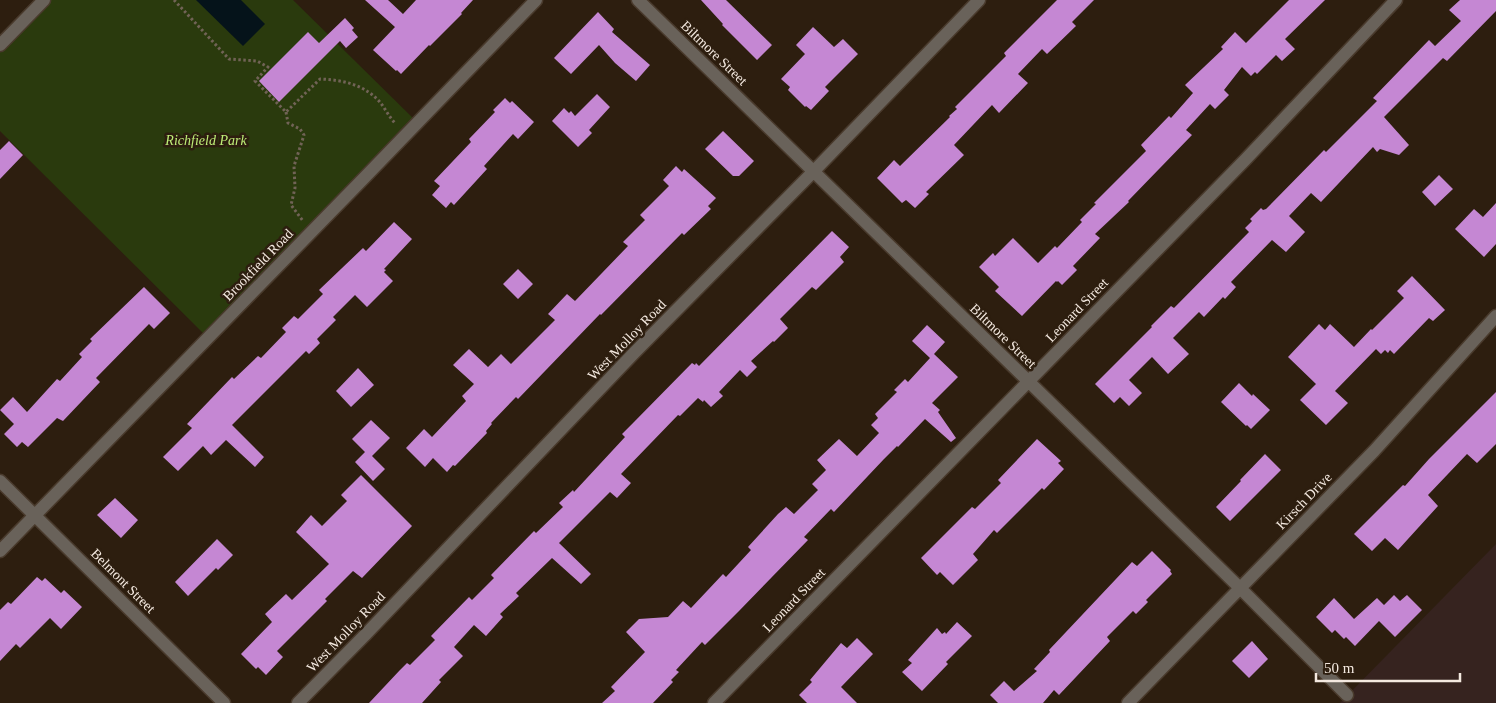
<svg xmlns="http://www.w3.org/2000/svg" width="1496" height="703" font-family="Georgia,serif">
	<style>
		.education { fill: #36231f }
		.green { fill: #2a3a0d }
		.water { fill: #05131a }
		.building { fill: #c587d3 }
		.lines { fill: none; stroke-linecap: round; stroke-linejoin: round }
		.minor-casing { stroke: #493a2c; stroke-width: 15 }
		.path { stroke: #716356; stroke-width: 3; stroke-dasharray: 2.5 2.5; stroke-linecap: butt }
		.minor { stroke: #69625a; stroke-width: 12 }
		.labels { text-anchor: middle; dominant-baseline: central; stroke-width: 5; stroke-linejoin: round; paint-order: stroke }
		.street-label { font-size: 14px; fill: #f4e9e0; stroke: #2d1e0f }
		.park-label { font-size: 14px; font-style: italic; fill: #beed77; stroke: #2d1e0f }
	</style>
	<rect width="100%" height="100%" fill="#2d1e0f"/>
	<path class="education" d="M1496,544v159h-156z"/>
	<path class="green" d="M44,0h249l125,123 -210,215 -208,-207v-86z"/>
	<path class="water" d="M196,0h45l24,24 -22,22z"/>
	<path class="building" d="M365,0h23l15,14 13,-14h57l-12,13 1,1 -32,32 -1,-1 -28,29 -4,-4 -1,1 -23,-21 22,-23z
		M701,0h25l46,45 -15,15 -35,-35 1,-1z
		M1057,0h37l-22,22 4,4 -29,28 -5,-5 -24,25 10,9 -29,30 -7,-8 -38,40 10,10 -38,37 3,2 -14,14 -9,-8 -4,3 -25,-25 17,-18 6,6 50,-49 -1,-1 8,-7 -2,-2 51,-51 -2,-3z
		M1289,0h36l-40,39 10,10 -13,12 -6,-6 -19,19 -2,-2 -4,4 -9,-9 -18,23 5,5 -14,14 -5,-5 -24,26 6,5 -64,66 1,1 -34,32 5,4 -27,28 4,4 -15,15 -4,-4 -1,1 -1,-1 -34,35 -27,-25 4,-4 -20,-20 14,-14 2,3 18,-18 25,25 17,-17 2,2 25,-26 -2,-2 16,-16 -2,-1 52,-52 -5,-6 28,-29 2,2 22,-25 -8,-8 38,-36 -2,-2 14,-15 11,11z
		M1460,0h36v11l-49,50 -4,-3 -59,59 25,28 -10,10 -19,-6 -3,3 -4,-5 -52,55 -10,-9 -22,23 16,16 -19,20 -14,-12 -41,42 5,5 -11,12 -2,-2 -19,20 -5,-5 -26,26 16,16 -21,20 -16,-17 -23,23 13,13 -13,13 -9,-9 -6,6 -19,-19 57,-57 -1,-1 20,-20 3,2 75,-76 -4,-4 7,-7 -2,-2 11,-11 2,2 3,-1 58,-59 2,2 51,-51 -4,-3 56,-58 6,6 26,-25 -12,-11z
		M598,12l16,17 -2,3 38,33 -14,16 -21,-18 -16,-18 -28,29 -17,-16z
		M345,18l9,10 -2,2 6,7 -12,11 -6,-7 -61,61 -20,-21 49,-49 11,11z
		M813,27l21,20 9,-8 15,15 -33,33 4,4 -18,19 -5,-4 -1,1 -17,-17 2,-3 -9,-8 24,-25 -9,-9z
		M597,94l13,13 -21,23 3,3 -14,14 -26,-26 12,-13 5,5 2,-2 4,5z
		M505,98l5,5 2,-2 22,21 -16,17 -5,-5 -29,32 3,3 -33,36 -3,-3 -5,6 -14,-13 8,-9 -6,-5 37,-39 -2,-3 26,-27 -2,-2z
		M723,131l31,30 -15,15h-6l-28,-27z
		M9,141l14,14 -23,24v-29z
		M676,166l6,6 2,-3 32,29 -8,8 3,3 -27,26 -2,-2 -81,82 -1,-1 -82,85 -2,-2 -25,26 1,1 -6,7 1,2 -32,33 -2,-1 -6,7 -14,-14 -8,9 -19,-19 18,-19 8,8 34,-36 -4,-5 12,-12 -21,-19 16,-16 19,18 13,-13 10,10 44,-44 -7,-6 19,-20 8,7 53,-55 -5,-4 22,-22 -5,-5 29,-29 -6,-6z
		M1439,175l14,14 -18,17 -13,-14z
		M1496,203v41l-12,13 -29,-28 19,-20 9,8z
		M394,222l18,17 -28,30 2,1 -2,2 9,9 -26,26 -12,-12 -22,22 3,3 -19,19 3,4 -11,11 -3,-3 -74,74 32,32 -9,10 -29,-27 -15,15 -8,-9 -25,25 -15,-14 29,-29 -5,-4 45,-47 2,2 24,-23 3,2 25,-26 -4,-4 12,-12 4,3 25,-25 -4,-4 44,-42 3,3z
		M832,231l17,16 -9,10 4,5 -28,28 -4,-3 -32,32 8,9 -14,14 -1,-1 -22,20 6,6 -10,10 -7,-7 -21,22 4,4 -12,11 -7,-7 -1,2 -5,-4 -18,18 -2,-1 -57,59 10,9 -14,15 -7,-6 -51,51 32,31 -10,10 -29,-26 -36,35 3,3 -19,18 3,3 -17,19 -12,-11 -20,22 9,9 -24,24 2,2 -19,21h-53l31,-33 7,-7 3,2 25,-25 -4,-4 38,-39 3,3 22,-22 -3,-3 43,-44 2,2 27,-26 -4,-4 14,-13 1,2 51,-55 -3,-3 12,-12 58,-59 3,2 1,-2 3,3z
		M518,269l15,15 -15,15 -15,-15z
		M1412,276l33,34 -12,11 -4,-3 -35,36 -4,-4 -2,3 -3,-3 -4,4 -5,-5 -41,42 13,12 -22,22 -26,-25 16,-16 -28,-27 31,-33 6,6 5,-6 24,23 17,-18 1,1 32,-32 -7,-7z
		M144,287l26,26 -16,16 -5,-5 -53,54 4,4 -37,39 -6,-3 -29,29 -6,-5 -5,5 -13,-13 10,-10 -14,-14 13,-13 14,15 30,-33 3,2 22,-24 -3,-3 13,-13 -2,-2z
		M927,325l18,17 -11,12 24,23 -26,26 8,7 -2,2 18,26 -5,4 -26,-23 -27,28 -1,-1 -13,13 -50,53 -3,-3 -27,28 4,3 -69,71 -34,34 -3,-3 -26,28 3,2 -8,8 2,2 -20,21h-51l13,-12 -4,-4 34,-35 -19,-20 13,-13 29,-2 15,-16 8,7 32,-34 3,3 25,-27 -3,-3 30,-33 8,-7 8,7 24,-24 -6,-6 14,-14 -9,-10 22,-21 18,17 22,-23 -8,-8 7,-7 -3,-4 22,-22 -3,-2 11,-11 3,3 22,-24 -18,-17z
		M358,368l16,17 -23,22 -15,-16z
		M1239,383l13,13 1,-2 17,16 -19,19 -4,-4 -1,1 -25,-24z
		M1496,392v52l-19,19 -10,-9 -39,41 10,11 -40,44 -13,-12 -13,13 -18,-17 49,-49 2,1 24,-27z
		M371,420l19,18 -18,18 13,13 -12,12 -18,-19 10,-10 -13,-13z
		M1037,439l24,22 -3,2 6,6 -20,21 -2,-2 -45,45 -3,-3 -21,24 5,6 -25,25 -13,-13 -3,3 -16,-17 51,-51 3,2 26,-26 -3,-3z
		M1265,454l16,16 -51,51 -14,-14 25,-26 -1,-1z
		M361,475l51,51 -50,52 -9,-7 -28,28 2,2 -50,50 6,6 -17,18 -8,-8 -2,2 -15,-15 31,-32 -7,-8 21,-20 6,6 37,-36 -33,-32 15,-17 11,11 25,-25 -6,-6z
		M115,498l23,22 -17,18 -24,-23z
		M217,539l16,16 -15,15 -2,-2 -28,28 -13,-14z
		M1152,551l19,19 -1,1 2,3 -26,26 2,2 -12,12 -3,-3 -26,26 3,4 -51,54 -5,-5 -11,13h-45l-8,-8 14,-14 10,10 23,-20 -3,-2 16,-17 -1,-2 83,-88 5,4z
		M37,577l5,4 3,-3 16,15 3,-3 18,17 -21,22 -11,-11 -30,30 -4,-4 -16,17v-51l8,-8 3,2z
		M1394,595l6,6 7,-6 15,15 -27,27 -16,-16 -24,25 -9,-9 -2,2 -9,-9 -3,3 -16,-16 18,-19 20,21 23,-21 7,7z
		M957,622l15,14 -26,26 2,2 -26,27 -20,-19 10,-9 -4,-3 29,-32 5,6 3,-2 1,2z
		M857,638l16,16 -32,33 16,16h-50l-8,-8 13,-13 -2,-2 31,-37 6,5z
		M1252,641l16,18 -19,19 -17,-17z"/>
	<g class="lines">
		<g class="minor-casing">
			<path id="minor" d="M638,0l602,588 107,107
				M0,45l44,-45
				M0,481l224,222
				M0,551l365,-374 171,-177
				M298,703l68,-69 268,-281 179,-181 166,-172
				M714,703l531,-543 151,-160
				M1128,703l246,-252 122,-135"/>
		</g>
		<path class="path" d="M174,0l55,59 28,2 11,6 -13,14 31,31 34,-33c22,1 43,5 59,22 6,7 10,16 16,22
			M286,112l2,11 12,6 4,6 -10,31 1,22 -4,17 12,16"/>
		<use href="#minor" class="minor"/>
	</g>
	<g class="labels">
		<g class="street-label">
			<text transform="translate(714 53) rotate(44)">Biltmore Street</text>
			<text transform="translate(258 265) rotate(-46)">Brookfield Road</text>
			<text transform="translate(1077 310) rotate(-46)">Leonard Street</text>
			<text transform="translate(1003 336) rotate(44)">Biltmore Street</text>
			<text transform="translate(627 340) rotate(-46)">West Molloy Road</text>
			<text transform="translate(1304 501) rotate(-46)">Kirsch Drive</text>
			<text transform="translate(123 581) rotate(45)">Belmont Street</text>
			<text transform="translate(794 600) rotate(-46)">Leonard Street</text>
			<text transform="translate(346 632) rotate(-46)">West Molloy Road</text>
		</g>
		<g class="park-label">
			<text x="206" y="140">Richfield Park</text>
		</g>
	</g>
	<path d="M1316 673v8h144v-8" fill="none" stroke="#f4e9e0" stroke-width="2.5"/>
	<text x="1324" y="673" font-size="15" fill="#f4e9e0" stroke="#2d1e0f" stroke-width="4" paint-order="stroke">50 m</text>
</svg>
